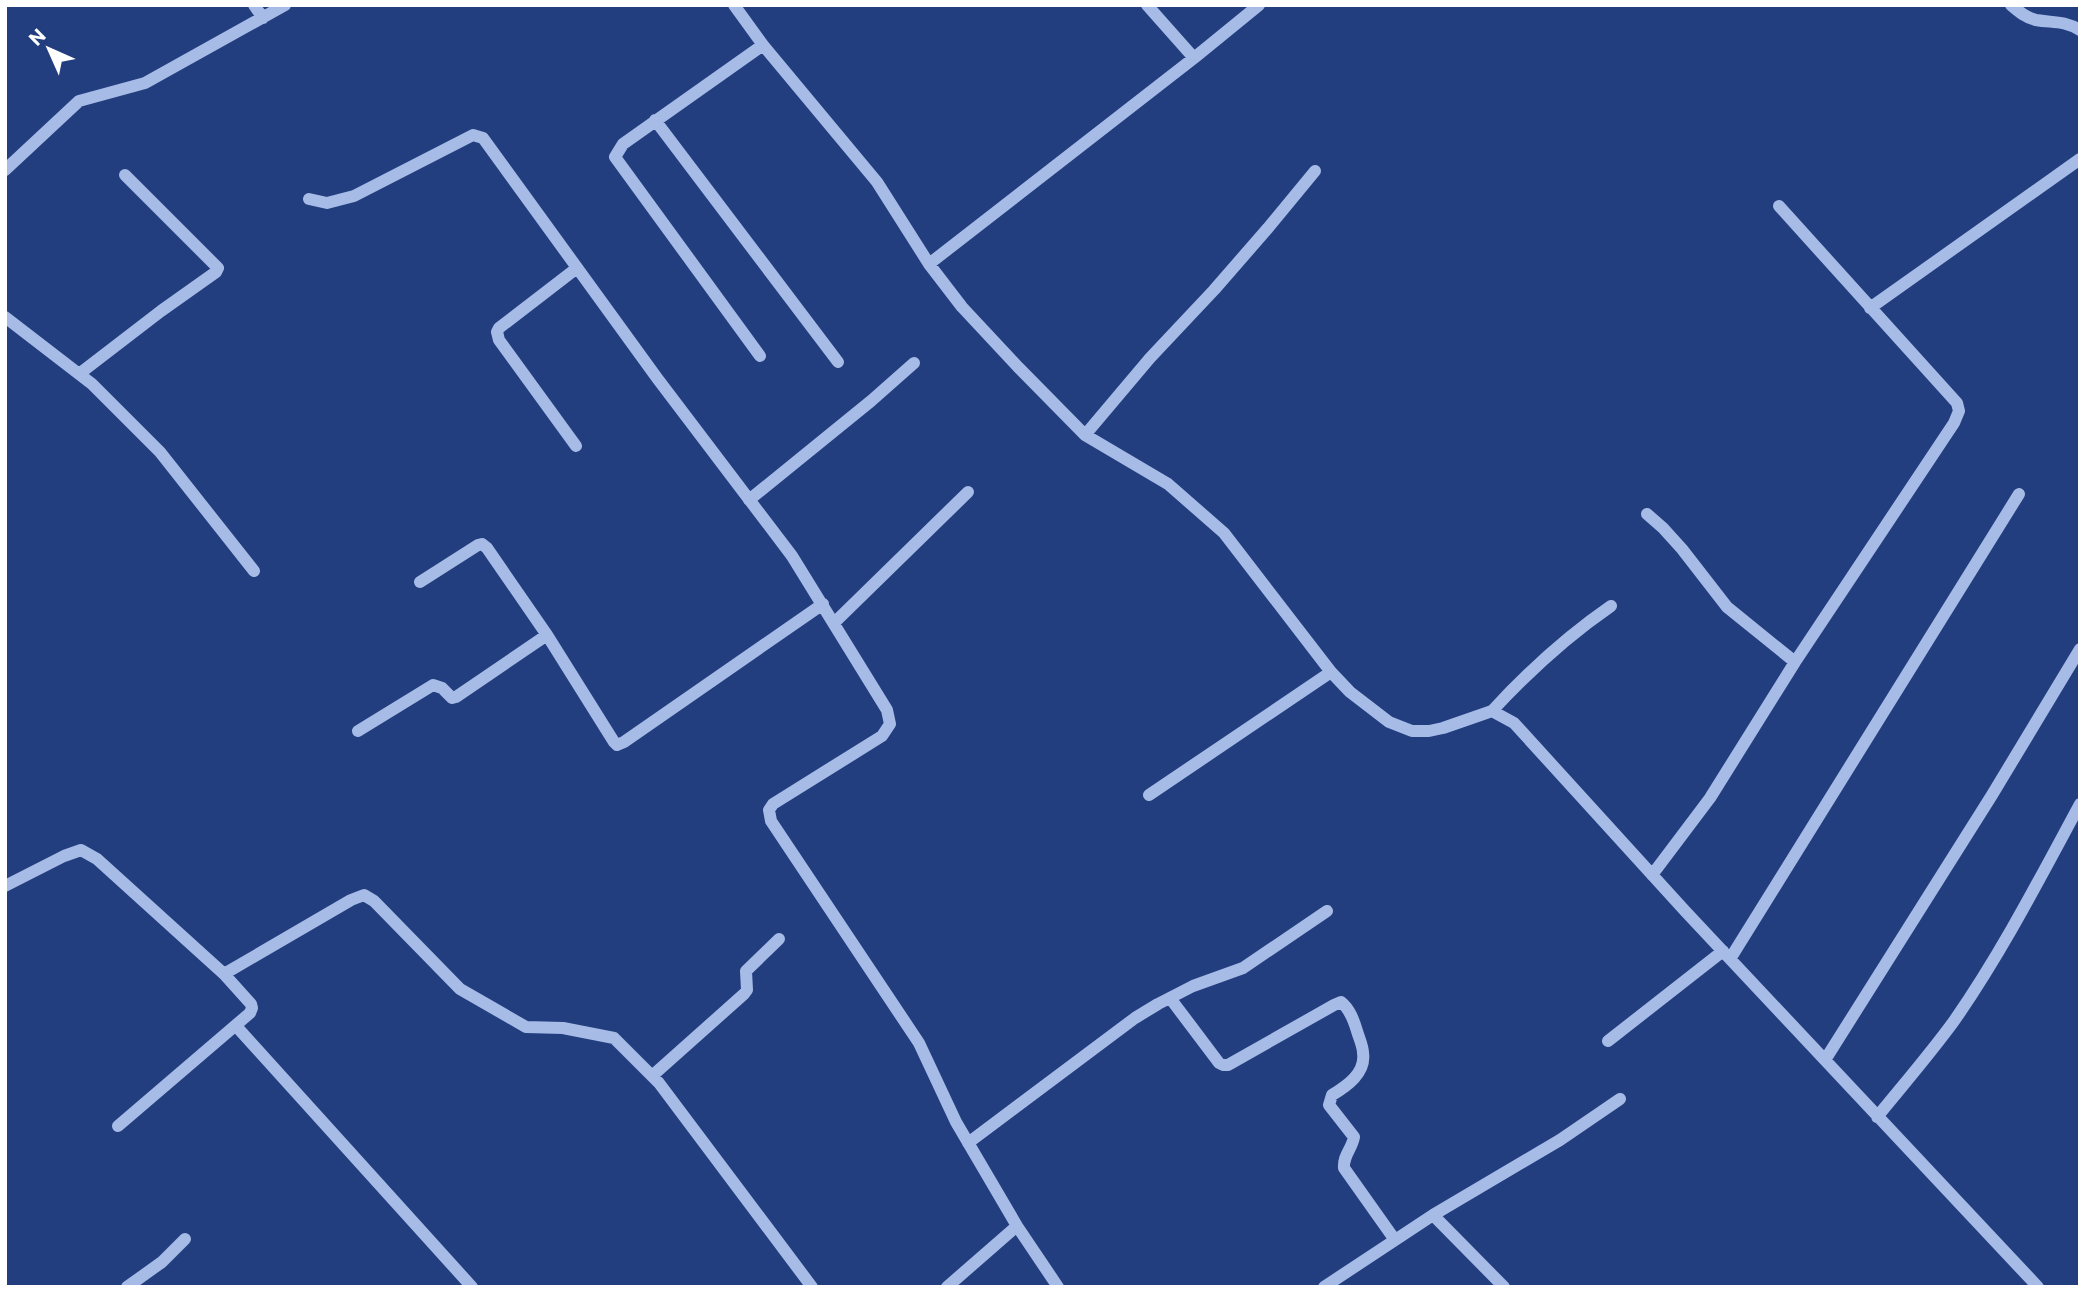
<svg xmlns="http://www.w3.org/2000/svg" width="2085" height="1292" font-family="Commissioner,sans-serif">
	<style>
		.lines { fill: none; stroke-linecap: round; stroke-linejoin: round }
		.minor { stroke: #a7bbe7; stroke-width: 12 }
	</style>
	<rect width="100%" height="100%" fill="#223e7f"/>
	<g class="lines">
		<path class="minor" d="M254,5l9,13
			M734,5l29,40 114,137 52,82 33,43 56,60 67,68 83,49 56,49 107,139 19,20 39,30 23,9h17l14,-3 49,-17 22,12 172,189 352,375
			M1147,5l47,53
			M2011,5c7,6 15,13 25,15 17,3 27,0 44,10
			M655,120l183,242
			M5,170l74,-69 66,-18 140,-78
			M309,199l18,4 27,-7 119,-61 10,3 174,240 135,178 95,154 3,14 -8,12 -109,68 -4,6 2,11 148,222 37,79 61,104 41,61
			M929,264l265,-206 65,-53
			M1870,308l210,-149
			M5,317l87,67 68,68 94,119
			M760,356l-145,-199 8,-13 140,-99
			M79,374l82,-63 55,-39 2,-4 -93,-93
			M1085,435l65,-77 64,-68 54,-62 47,-57
			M576,446l-77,-106 -2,-8 2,-4 78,-60
			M749,500l122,-99 43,-38
			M1647,514l16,14 19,21 45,58 68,55
			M420,582l58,-37 4,-1 5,4 60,87 67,107 3,3 7,-3 199,-138
			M834,623l134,-131
			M1492,711c36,-39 74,-74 119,-105
			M358,731l75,-46 9,3 10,10 4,-1 91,-62
			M1149,795l182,-123
			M1652,875l58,-77 85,-136 159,-239 5,-12 -2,-8 -178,-197
			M5,886l59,-30 17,-6 16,9 127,115 127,-74 13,-5 10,6 86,88 66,38 37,1 51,10 45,45 153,204
			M1730,959l289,-465
			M1170,998l49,65 4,2h5l106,-60 7,-3c9,7 13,19 16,29 2,7 6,15 6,22 3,20 -16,33 -31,42l-3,10 25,32c-2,12 -11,18 -10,31l51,72
			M236,1026l236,261
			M1608,1041l115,-90
			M1825,1060l167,-265 88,-146
			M652,1076l92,-82 3,-4 -1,-19 33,-32
			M1877,1117c26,-32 53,-63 77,-96 48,-69 86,-143 126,-217
			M118,1126l132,-113 2,-5 -1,-4 -27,-30
			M968,1143l167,-125 23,-14 35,-18 50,-18 84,-57
			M1433,1215l127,-75 60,-41
			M127,1287l35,-25 23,-23
			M947,1287l70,-61
			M1324,1287l109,-72 71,72"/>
	</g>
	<rect width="2085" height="1292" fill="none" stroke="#ffffff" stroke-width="14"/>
	<g transform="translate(49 49) rotate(315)" stroke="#223e7f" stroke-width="5" paint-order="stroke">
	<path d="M0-5L12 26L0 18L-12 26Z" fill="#ffffff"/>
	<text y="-10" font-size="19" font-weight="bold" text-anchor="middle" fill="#ffffff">N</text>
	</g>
</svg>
